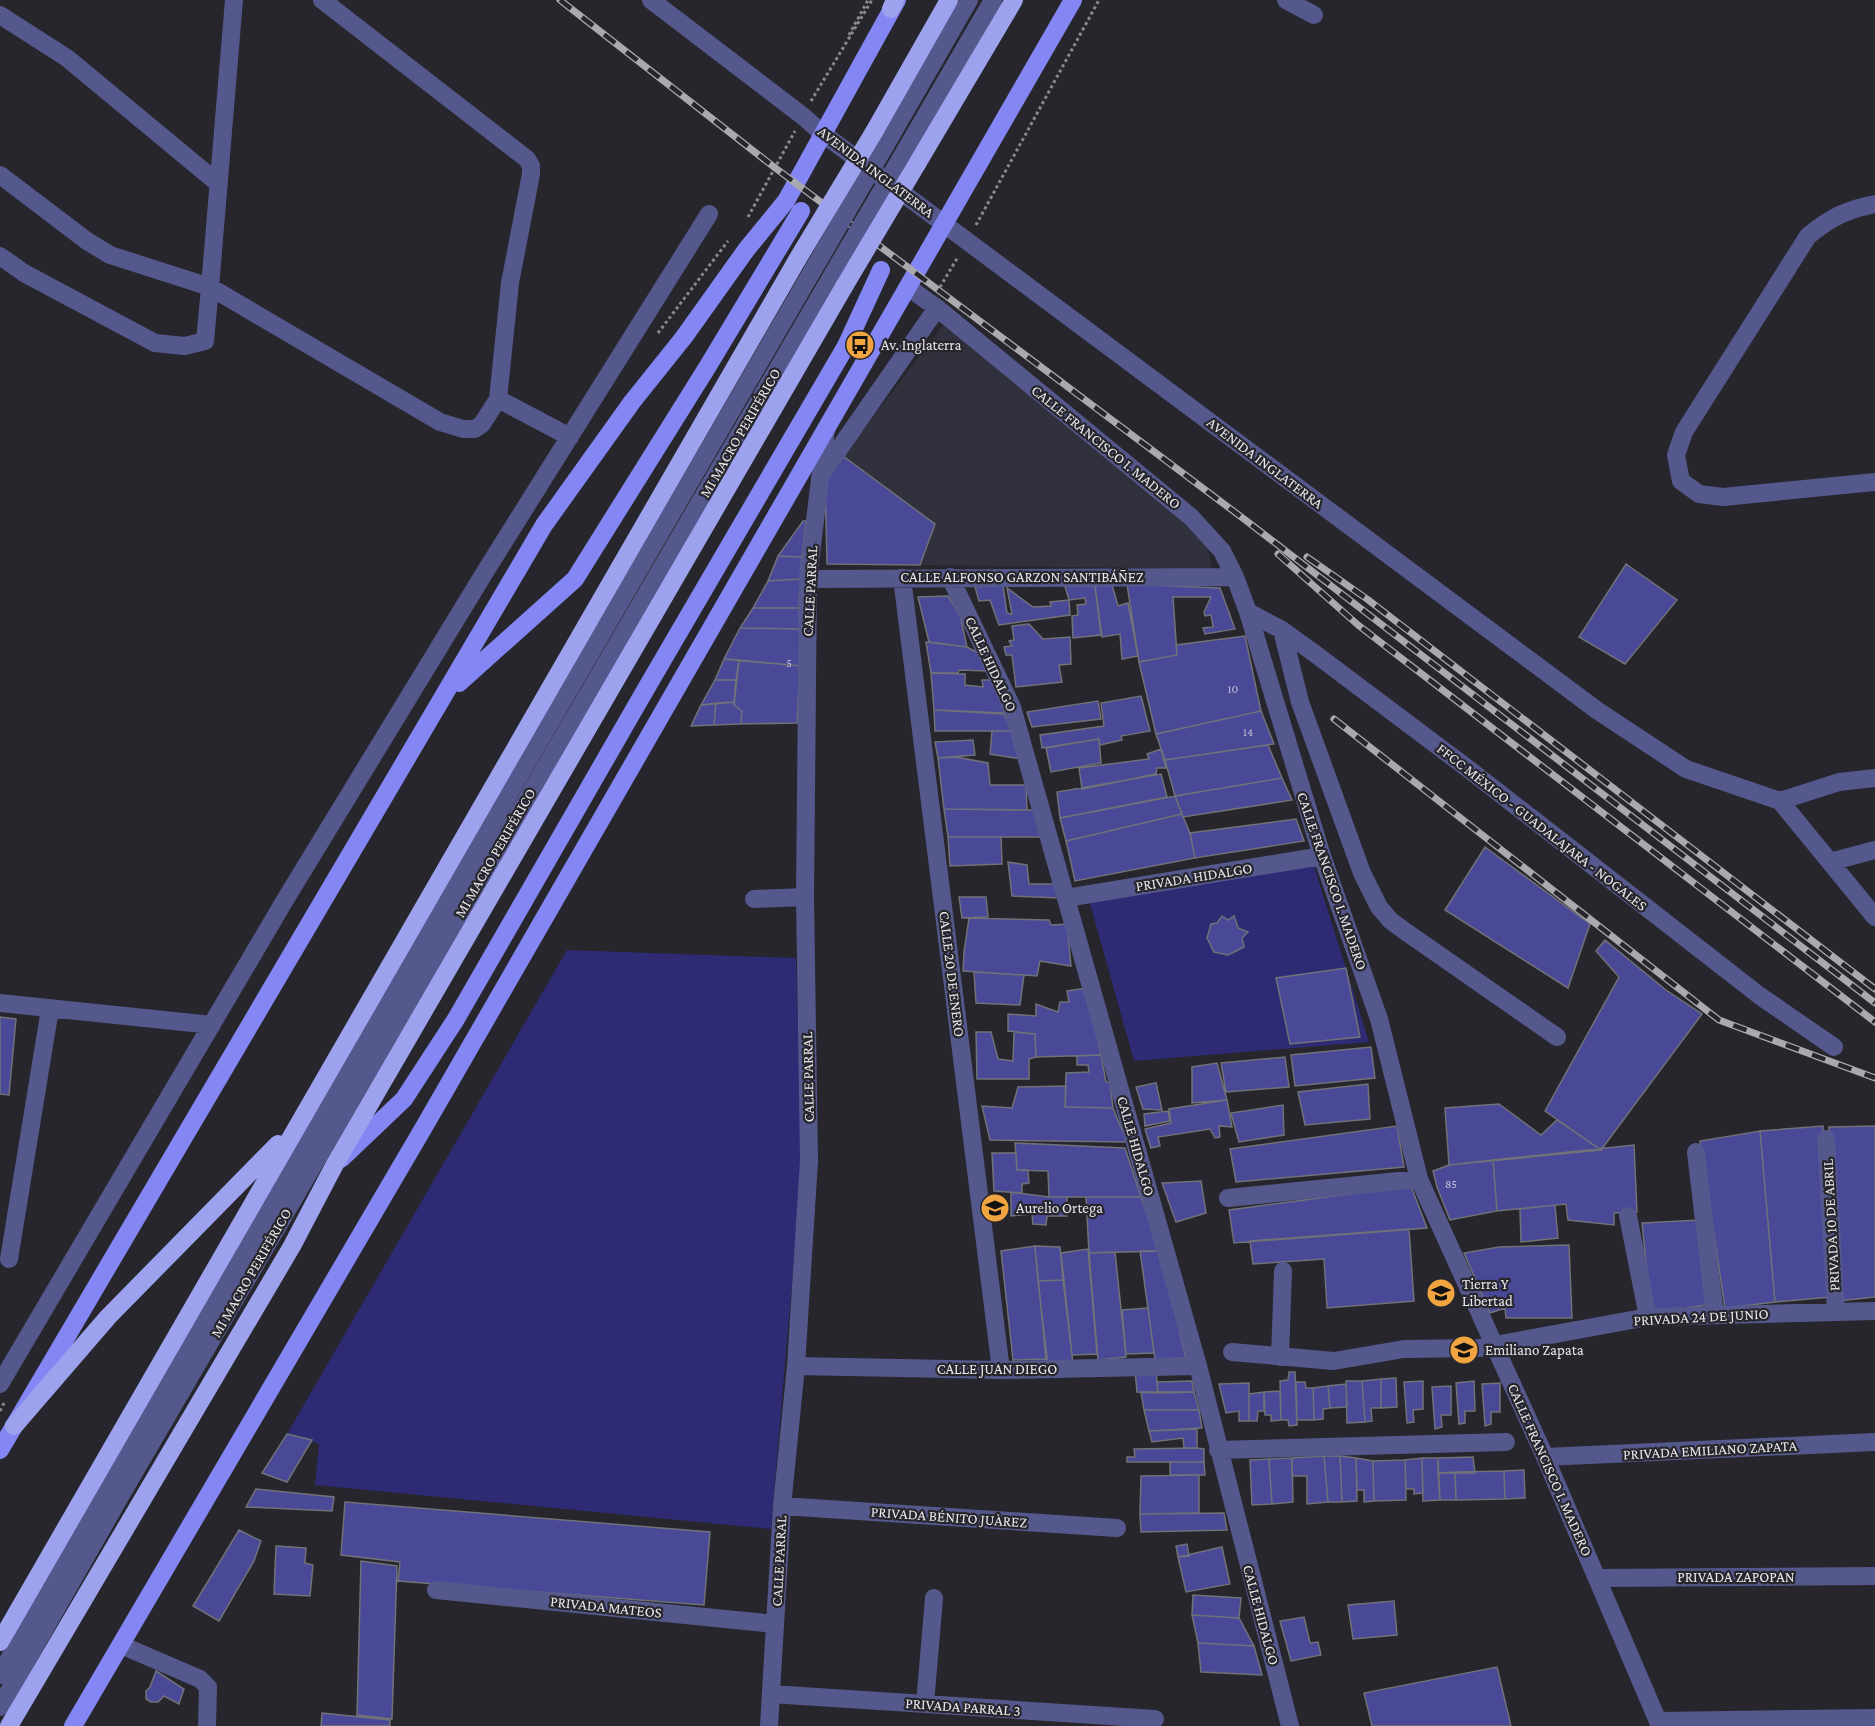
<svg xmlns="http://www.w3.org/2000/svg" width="1875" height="1726" font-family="'Crimson Pro',serif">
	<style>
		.built { fill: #30313c }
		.green { fill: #2e2a74 }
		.building { fill: #494998; stroke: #717278; stroke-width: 1.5 }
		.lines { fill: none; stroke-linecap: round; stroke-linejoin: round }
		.path { stroke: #89898e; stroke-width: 3; stroke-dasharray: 3 3; stroke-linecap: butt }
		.minor { stroke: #55588c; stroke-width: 18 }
		.major { stroke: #8487f3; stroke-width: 18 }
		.highway { stroke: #9da2ef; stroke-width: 18 }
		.rail-casing { stroke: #a9a9ae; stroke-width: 7 }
		.rail { stroke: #26262c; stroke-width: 4.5; stroke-dasharray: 14; stroke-linecap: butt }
		.minor-bridge { stroke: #55588c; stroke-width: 18 }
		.highway-bridge { stroke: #9da2ef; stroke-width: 18 }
		.labels { text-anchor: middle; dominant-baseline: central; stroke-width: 4.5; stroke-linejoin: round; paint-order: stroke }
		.number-label { font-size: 12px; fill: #c0c0d7 }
		.street-label { font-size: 15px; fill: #e8e8ec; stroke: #26262c }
		.poi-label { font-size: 15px; fill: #e8e8ec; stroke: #26262c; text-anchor: start }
	</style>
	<rect width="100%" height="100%" fill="#26262c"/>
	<path class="built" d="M944,324l262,215 6,30 -292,-4 15,-41 -92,-68z"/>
	<path class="green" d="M1313,863l56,179 -235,19 -45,-161z
		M567,950l229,8 6,207 -31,364 -456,-44 4,-41 -32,-10z"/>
	<path class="building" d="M843,456l92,68 -15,41 -93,-1 -2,-87z
		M803,521h3l-4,36 -24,-1z
		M778,556l24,1 -2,22 -32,2z
		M1626,564l51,36 -52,64 -46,-27z
		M800,579l-1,29h-46l15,-27z
		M1127,584l93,4 15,41 -30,5 -2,-6 10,-1 -2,-12 -6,1 -1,-4 7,-15h-38l4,58 -38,7z
		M1003,585l4,28 5,1 -5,-26 26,19 18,-1 -1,-4 19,-2 1,15 -71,10 -9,-25 -11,1 -4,-14z
		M1112,585l6,21 10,-3 10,53 -16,3 -2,-25 -18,3 -7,-51z
		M1065,586h30l6,49 -28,3 -1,-22 6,-1 -1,-10 9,-1 -1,-6 -16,2z
		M948,596l12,19 7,32 -38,-5 -11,-45z
		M753,608h46l1,21 -60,-1z
		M1029,624l14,15 27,-2 1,27 -12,1 3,17 -46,5 -4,-32h-6l-2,-8 8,-1 -3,-5 5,-1 -2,-14z
		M740,628l60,1v37l-76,-7z
		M1245,636l16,75 -105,23 -17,-72 38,-7 -1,-10z
		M926,642l41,5 17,9 3,15 -28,-1 -1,3h-27z
		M724,659l15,1 -3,20h-21z
		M739,660l61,6 -3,57 -56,1 1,-13 -8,-6z
		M931,673l34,1v11l18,2 -1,-7h11l12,34 -71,-4z
		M715,680h21l-2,22 -33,3z
		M1141,696l9,35 -29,5 1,4 -22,5 -1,-6 -57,9 -2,-13 64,-9 -3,-23z
		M1098,701l3,18 -69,8 -5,-15z
		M734,702v3l8,6 -1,13 -27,1 2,-22z
		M716,703l-2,22 -23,1 10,-21z
		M934,710l69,3 10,18h-78z
		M1261,711l13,33 -109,16 -9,-26z
		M992,731h21l8,28 -31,-5z
		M1099,739l2,24 -50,9 -5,-24z
		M973,740l2,15 -37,3 -3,-16z
		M1268,745l14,33 -107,18 -10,-36z
		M1161,749l5,19h-9l-1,6 -74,15 -3,-21 70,-9 -2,-5z
		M956,757l32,6 2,22h36l1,25 -83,-1 -6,-51z
		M1161,774l6,23 -107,21 -3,-26z
		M1282,778l10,22 -109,17 -8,-21z
		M1175,796l7,18 -116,27 -6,-23z
		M944,809l94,1 5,27h-95z
		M1182,814l8,19 5,25 -120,23 -9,-40z
		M1296,819l8,22 -109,17 -5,-25z
		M948,837h53l1,27 -52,2z
		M1485,847l105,77 -22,64 -123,-78z
		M1008,862l19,3 2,19h28l2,14 -47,-2z
		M959,897h27l2,20 -26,1z
		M1222,916l6,4 6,-4 4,12 10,4 -6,6 2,9 -16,8 -14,-3 -7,-14 4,-14 6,-1z
		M969,918l80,2 2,5 16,-1 4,42 -31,-5 -3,15 -74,-5 1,-19z
		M1605,940l61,50 36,24 -101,136 -56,-39 74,-134 -23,-26z
		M1346,968l14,69 -70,7 -14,-66z
		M974,972l50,3 -4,30 -44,-2z
		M1087,988l14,67 -65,2 -1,-23 -27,-3v-17l28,2v-12l22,8 2,-10h9l-2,-11z
		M0,1017l16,2 -7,76 -9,-1z
		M976,1032h15l7,27 15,2 1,-29 21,2 1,23 -7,2v20h-52z
		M1371,1047l4,31 -80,8 -4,-31z
		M1101,1055l5,27h4l3,26 -48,-1 1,-34 23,-1 -1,-7h-11v-9z
		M1285,1057l4,30 -63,5 -5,-29z
		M1217,1063l10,37 -35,3v-36z
		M1156,1083l6,27 -19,-1 -7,-22z
		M1368,1084l2,35 -65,6 -7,-33z
		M1066,1086l-1,21 48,1 14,34 -137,-2 -8,-34 30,2 6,-21z
		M1227,1100l5,27 -13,-1 1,11 -5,1 -5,-9 -52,8 2,9 -9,2 -6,-19 26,-6 -2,-14z
		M1499,1104l42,31 16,-15 44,30 -152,15 -4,-57z
		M1283,1105l1,30 -45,7 -8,-29z
		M1168,1111l2,10 -25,5 -1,-12z
		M1397,1126l7,41 -168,15 -6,-33z
		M1823,1126l8,171 -56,5 -15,-171z
		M1875,1126v171l-37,4 -9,-174z
		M1760,1131l15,171 -50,6 -25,-167z
		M1015,1143l110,5 16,49h-92l-1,-26 -31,-1z
		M1634,1145l3,67 -23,1v12l-46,-5 -2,-16 -69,7 -4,-51z
		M992,1153h24l1,17h11l1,13 -7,1v9l-28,-2z
		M1493,1160l4,51 -47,9 -13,-33 -4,-16 16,-6z
		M1201,1181l5,32 -30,9 -14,-39z
		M1411,1186l16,42 -193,15 -5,-33z
		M1011,1192l38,5h18v19h-20l-1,9 -13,-1 -1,-10 -21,2z
		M1086,1197h55l19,54 -71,2z
		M1555,1205l3,33 -37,4 -1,-33z
		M1700,1220l8,85 -57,7 -9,-89z
		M1409,1229l5,72 -87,7 -3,-49 -71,5 -3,-23z
		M1569,1245l3,73h-66l-1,-10 -15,5 -26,-60 35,-6z
		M1035,1246l11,113 -33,1 -12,-109z
		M1035,1246l25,1 3,33 -25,1z
		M1088,1249l9,105 -25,1 -11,-102z
		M1140,1251h20l26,107 -31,1z
		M1115,1252l11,105 -28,3 -9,-107z
		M1063,1280l10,84 -25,2 -10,-85z
		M1148,1308l6,45 -28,1 -4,-44z
		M1135,1370h21l2,23 -21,-1z
		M1289,1372h6l2,53 -8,1 -1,-6h-7l-1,-39 8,-1z
		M1396,1378l1,29 -16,1v-29z
		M1381,1379v29h-10l1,13 -7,1 -3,-41z
		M1192,1381l2,11 -36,1 -1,-11z
		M1346,1381h16l3,41 -18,1z
		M1423,1381v28l-10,1 1,12 -7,1 -3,-41z
		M1474,1381l1,30h-10v12l-6,1 -3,-41z
		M1296,1382h9l1,6h7l1,32h-17z
		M1249,1383v38h-10v-10l-13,2 -7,-29z
		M1500,1383v29h-9v12l-6,2 -3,-42z
		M1346,1384l1,23 -17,1 -2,-22z
		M1328,1386l2,22 -7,1v10l-9,1 -1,-32z
		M1451,1386v29h-10l1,12 -7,2 -3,-42z
		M1280,1391l1,29 -10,1v-6h-6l-1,-23z
		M1141,1392h53l5,18h-55z
		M1264,1392v19h-6l-1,10h-8v-27z
		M1144,1410h55l3,18 -53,3z
		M1197,1429v19h-13l-1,-10 -31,4 -3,-11z
		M287,1434l25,6 -25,42 -25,-9z
		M1197,1448l7,1v13h-77v-5h8l-1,-8z
		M1324,1456l4,46 -21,2v-28h-15v-18z
		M1324,1456h16l2,46h-14z
		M1340,1456l16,2 1,43 -15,1z
		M1473,1457l2,16h-37v-15z
		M1292,1458l1,44 -21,2 -3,-45z
		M1356,1458l17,3 1,40 -10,1v-12h-7z
		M1422,1458l1,35 -9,1v-5h-8l-1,-29z
		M1422,1458h16l2,42 -17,1z
		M1269,1459l3,45 -20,1 -2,-45z
		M1405,1460l1,40 -32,1 -1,-40z
		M1170,1462h34l1,13h-35z
		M1524,1470l1,28 -20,1 -1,-28z
		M1504,1471l1,28 -49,1 -1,-28z
		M1455,1472l1,28h-16l-2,-27z
		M1199,1475v38l-59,1 1,-38z
		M256,1489l78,8 -2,14 -86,-4z
		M345,1502l365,30 -6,73 -306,-24 2,-19 -59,-7z
		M1224,1513l3,17 -86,2 -1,-18z
		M239,1530l22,11 -7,20 -35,60 -26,-15z
		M1187,1544l2,12 -11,1 -2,-11z
		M276,1546l30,2 -1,15 8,2 -3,31 -36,-2z
		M1222,1547l8,37 -44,8 -8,-35z
		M361,1561l36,5 -5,153 -35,-4z
		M1193,1595l48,3 -2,20 -47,-3z
		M1394,1601l3,34 -44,4 -5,-34z
		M1192,1615l47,3 15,28 -56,-3z
		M1304,1617l6,26 8,-1 3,13 -30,6 -11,-40z
		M1198,1643l56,3 8,29 -61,-3z
		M1497,1667l14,59h-139l-8,-33z
		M156,1671l28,18 -5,15 -15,-8 -6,6h-7l-5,-3v-8l4,-4z
		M322,1713l68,7v6h-69z"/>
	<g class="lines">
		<path class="path" d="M849,35l19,-35
			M811,101l61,-101
			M748,217l47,-86
			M976,225l123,-225
			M940,287l18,-30
			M658,333l70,-92
			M0,1411l4,-8"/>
		<path class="minor" d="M234,0l-24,287 230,135 23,7h12l7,-5 16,-25 12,-116 21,-109v-8l-4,-7 -205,-159
			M651,0l153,117 18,16 776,578 88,58 94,32 95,116
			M1286,0l28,15
			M0,15l67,43 152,126
			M885,146l84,-146
			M901,158l92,-158
			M0,175l87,66 23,14 100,32 -5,54 -20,5 -30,-3 -131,-70 -24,-17
			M1875,204c-28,5 -45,14 -67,32l-124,196 -8,23 5,26 18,13 24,3 152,-15
			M909,288l28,20 254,209 31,34 13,26 13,35 74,244 57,163 40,160 126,278 115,269
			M498,399l72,38
			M823,472l114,-164
			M950,577l62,130 186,659 92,360
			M902,578l99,792
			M808,579l427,-2
			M1248,612l34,18 32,23 157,118 289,225 74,51
			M1282,630l18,72 62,171 17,34 12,14 18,13 148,103
			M1780,801l59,-19 36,-4
			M1830,862l45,-12
			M1066,898l256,-42
			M754,899l51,-2
			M0,1003l212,22
			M1826,1139l10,173
			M1696,1152l19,163
			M1228,1198l191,-19
			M1628,1216l20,101
			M9,1259l41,-250
			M1232,1352l102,9 70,-12 75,-1 169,-31 227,-6
			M1280,1357l3,-86
			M796,1366l205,4 197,-4
			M0,1384l285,-484 200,-328 224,-358
			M1218,1450l288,-8
			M1545,1457l330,-15
			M782,1506l335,22
			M1598,1578l277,-2
			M436,1590l339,34
			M121,1645l79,34 8,8 -1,39
			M0,1675l108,-191 716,-1233
			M771,1694l384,25
			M925,1704l9,-106
			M0,1707l125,-219 715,-1226
			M1658,1721l217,-3
			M769,1726l13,-220 14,-140 13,-205 -4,-264 3,-318 18,-150"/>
		<path class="major" d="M459,683l116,-104 133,-213 93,-155
			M341,1159l63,-60 52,-80 191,-332 199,-341 35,-76
			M0,1450l544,-925 88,-123 52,-65 62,-87 40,-49 111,-201
			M73,1726l351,-599 649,-1127"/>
		<path class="highway" d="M891,9l4,-9
			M874,132l75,-132
			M917,164l97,-164
			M14,1426l94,-109 170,-173
			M0,1642l797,-1382
			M9,1726l283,-480 43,-82 510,-879"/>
		<g class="rail-casing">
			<path id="rail" d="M560,0l214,167 470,352 631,484
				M1278,554l80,71 517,397
				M1307,557l60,42 508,390
				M1334,719l385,301 156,58"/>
		</g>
		<use href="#rail" class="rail"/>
		<path class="minor-bridge" d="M824,251l61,-105
			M840,262l61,-104"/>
		<path class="highway-bridge" d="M797,260l77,-128
			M845,285l72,-121"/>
	</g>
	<defs>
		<g id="bus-disc" transform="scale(1.5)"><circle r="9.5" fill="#f1a540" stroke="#26262c"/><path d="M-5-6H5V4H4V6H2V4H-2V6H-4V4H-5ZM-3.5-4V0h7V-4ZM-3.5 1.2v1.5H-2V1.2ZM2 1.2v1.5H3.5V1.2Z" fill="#111"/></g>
		<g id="school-disc" transform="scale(1.5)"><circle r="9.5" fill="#f1a540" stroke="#26262c"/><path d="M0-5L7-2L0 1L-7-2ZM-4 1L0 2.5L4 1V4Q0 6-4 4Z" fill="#111"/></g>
	</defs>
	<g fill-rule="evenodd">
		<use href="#bus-disc" x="860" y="345"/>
		<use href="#school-disc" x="995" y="1208"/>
		<use href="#school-disc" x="1441" y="1293"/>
		<use href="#school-disc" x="1464" y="1350"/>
	</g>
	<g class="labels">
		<g class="number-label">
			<text x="789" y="663">5</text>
			<text x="1233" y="689">10</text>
			<text x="1248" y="732">14</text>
			<text x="1451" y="1184">85</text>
		</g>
		<g class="street-label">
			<text transform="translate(876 172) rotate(37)">AVENIDA INGLATERRA</text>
			<text transform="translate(740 433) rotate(-60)">MI MACRO PERIFÉRICO</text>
			<text transform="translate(1106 447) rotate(39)">CALLE FRANCISCO I. MADERO</text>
			<text transform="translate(1265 463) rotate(37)">AVENIDA INGLATERRA</text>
			<text x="1022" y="577">CALLE ALFONSO GARZON SANTIBÁÑEZ</text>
			<text transform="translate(810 591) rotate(-87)">CALLE PARRAL</text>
			<text transform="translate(991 664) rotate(65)">CALLE HIDALGO</text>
			<text transform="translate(1542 827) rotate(38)">FFCC MÉXICO - GUADALAJARA - NOGALES</text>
			<text transform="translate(495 853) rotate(-60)">MI MACRO PERIFÉRICO</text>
			<text transform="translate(1194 877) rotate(-9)">PRIVADA HIDALGO</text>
			<text transform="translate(1332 881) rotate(71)">CALLE FRANCISCO I. MADERO</text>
			<text transform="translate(952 974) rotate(83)">CALLE 20 DE ENERO</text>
			<text transform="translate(808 1077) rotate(-91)">CALLE PARRAL</text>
			<text transform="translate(1136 1146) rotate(74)">CALLE HIDALGO</text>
			<text transform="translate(1831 1225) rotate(-93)">PRIVADA 10 DE ABRIL</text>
			<text transform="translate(251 1273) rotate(-60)">MI MACRO PERIFÉRICO</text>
			<text transform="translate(1701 1317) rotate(-3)">PRIVADA 24 DE JUNIO</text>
			<text x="997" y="1369">CALLE JUAN DIEGO</text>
			<text transform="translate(1710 1450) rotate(-3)">PRIVADA EMILIANO ZAPATA</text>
			<text transform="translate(1550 1470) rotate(66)">CALLE FRANCISCO I. MADERO</text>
			<text transform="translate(949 1517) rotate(4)">PRIVADA BÉNITO JUÀREZ</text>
			<text transform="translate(779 1561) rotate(-87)">CALLE PARRAL</text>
			<text x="1736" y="1577">PRIVADA ZAPOPAN</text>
			<text transform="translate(606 1607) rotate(6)">PRIVADA MATEOS</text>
			<text transform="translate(1261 1615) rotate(75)">CALLE HIDALGO</text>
			<text transform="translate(963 1707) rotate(4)">PRIVADA PARRAL 3</text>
		</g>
		<g class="poi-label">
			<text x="881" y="345">Av. Inglaterra</text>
			<text x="1016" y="1208">Aurelio Ortega</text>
			<text x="1462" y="1284">Tierra Y<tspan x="1462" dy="17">Libertad</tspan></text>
			<text x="1485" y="1350">Emiliano Zapata</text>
		</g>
	</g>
</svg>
